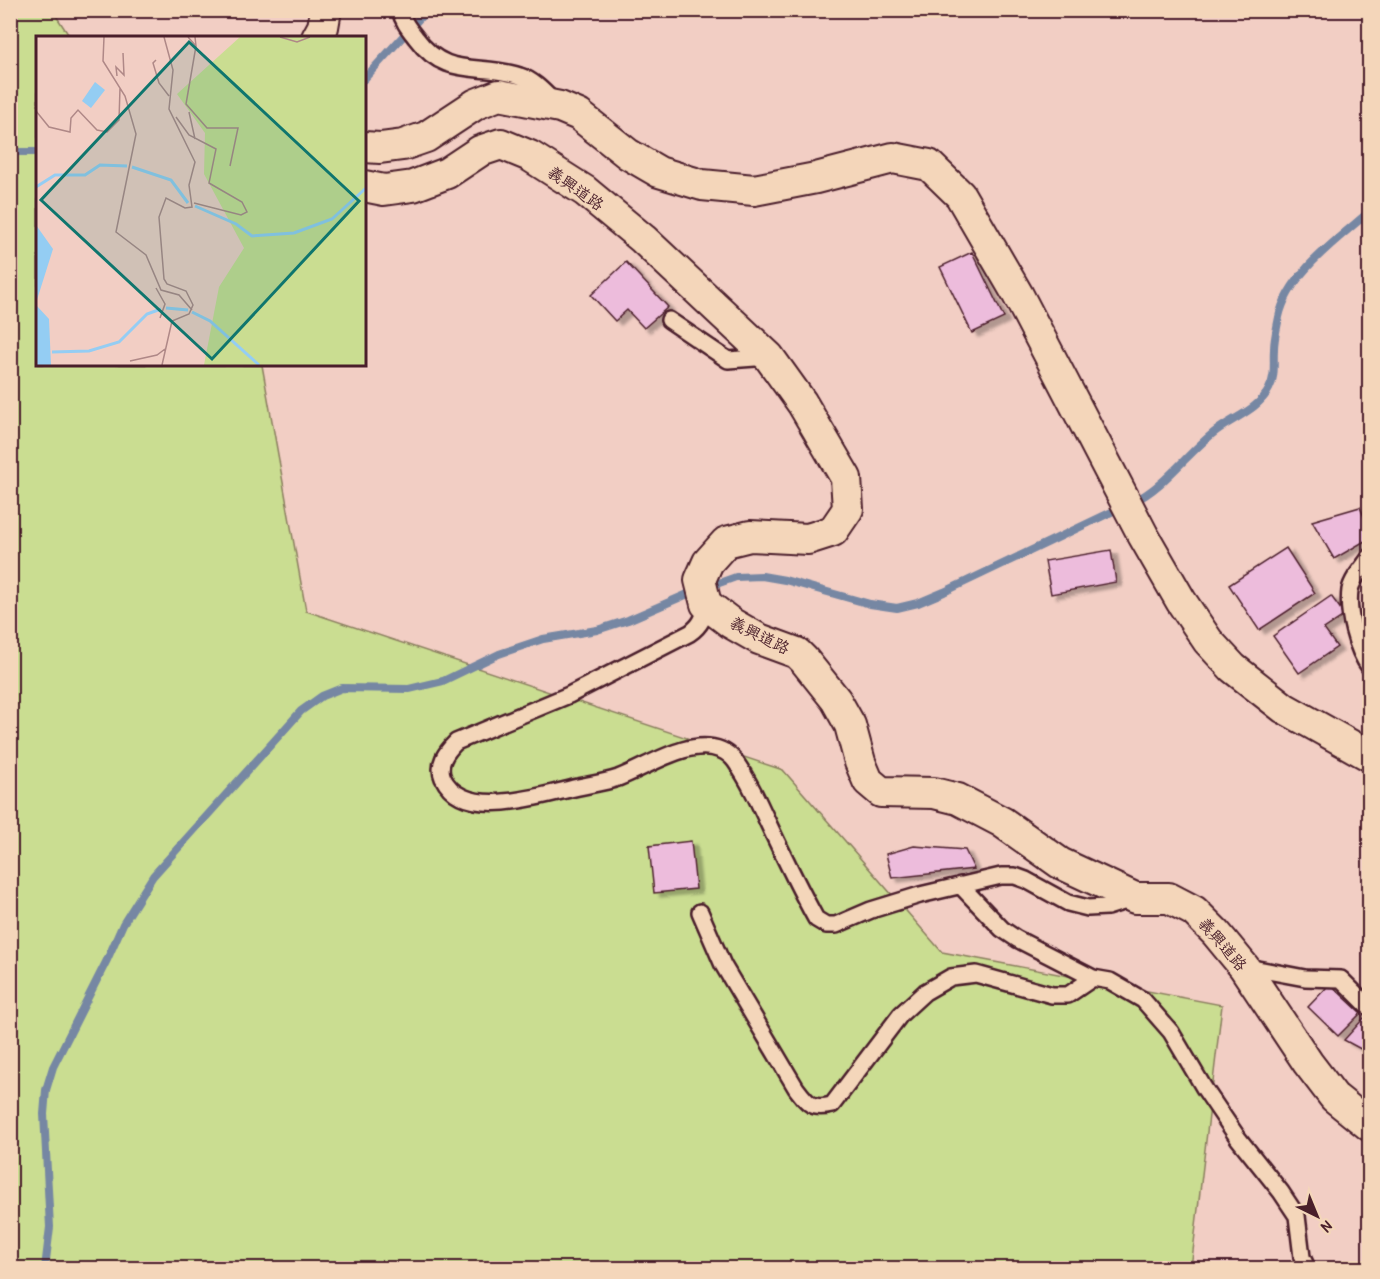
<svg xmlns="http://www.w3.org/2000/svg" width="1380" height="1279" font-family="'Patrick Hand','LXGW WenKai TC',sans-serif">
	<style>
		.green { fill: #cadd91; stroke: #8a7e5e; stroke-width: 1.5 }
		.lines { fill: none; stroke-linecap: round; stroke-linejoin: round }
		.stream { stroke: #7687a3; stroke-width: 8 }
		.building { fill: #edbcdc; stroke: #4a1f2b; stroke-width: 1.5; filter: url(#shadow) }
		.service-casing { stroke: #4a1f2b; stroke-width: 20 }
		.minor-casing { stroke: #4a1f2b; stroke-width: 34 }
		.service { stroke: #f4d6ba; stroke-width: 15 }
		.minor { stroke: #f4d6ba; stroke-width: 30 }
		.labels { text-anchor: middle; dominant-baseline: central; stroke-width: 4.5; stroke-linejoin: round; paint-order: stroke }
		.street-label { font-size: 16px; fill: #4a1f2b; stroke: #f4d6ba }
		.inset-river { fill: none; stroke: #94cdf3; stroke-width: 3 }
		.inset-road { fill: none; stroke: #af8887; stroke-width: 1.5 }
		.view { fill: #0f766e; fill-opacity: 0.15; stroke: #0f766e; stroke-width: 3 }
		.inset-edge { fill: none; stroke: #4a1f2b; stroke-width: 3 }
	</style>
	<defs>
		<filter id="shadow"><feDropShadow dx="6" dy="4" stdDeviation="1.5" flood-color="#0004"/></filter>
	</defs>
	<rect width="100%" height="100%" fill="#f2cec4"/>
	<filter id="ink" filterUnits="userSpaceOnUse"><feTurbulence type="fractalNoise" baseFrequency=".0167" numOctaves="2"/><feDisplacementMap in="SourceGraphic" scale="12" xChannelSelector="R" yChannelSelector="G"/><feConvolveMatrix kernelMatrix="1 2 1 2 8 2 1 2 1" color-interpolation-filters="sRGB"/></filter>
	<g filter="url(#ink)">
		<path class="green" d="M10,11h43l17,26 -32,1v326l224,1 44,246 477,159 159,182 280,53 -31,263h-1180z"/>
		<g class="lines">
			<path class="stream" d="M364,79l63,-69
				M10,152h28
				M1133,502c33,-16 54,-49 83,-71 17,-13 43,-22 53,-42 7,-13 4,-26 5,-40 0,-10 3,-21 5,-32 9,-43 59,-78 91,-106
				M708,587l28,-10 26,-1 23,4 85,24 27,4 21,-5 26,-11 178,-85
				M45,1268l5,-41 -6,-113 2,-24 7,-23 54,-107 16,-36 30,-48 148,-165 21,-15 20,-8 67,1 34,-8 56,-27 44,-15 54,-9 31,-10 69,-30"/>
		</g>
		<path class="building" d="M972,252l32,66 -32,15 -32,-66z
			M626,262l42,45 -24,21 -17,-18 -12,11 -24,-26z
			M1360,507l10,24v7l-36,21 -22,-38z
			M1286,548l29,45 -56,37 -30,-45z
			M1111,550l5,32 -65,12 -6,-33z
			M1331,596l14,19 -21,14 13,18 -38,26 -26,-37z
			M691,841l5,48 -42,4 -5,-47z
			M914,846l51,4 9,19 -82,9 -6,-24z
			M1330,984l31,29 -23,23 -30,-29z
			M1364,1018l6,2v34l-26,-14z"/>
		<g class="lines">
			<g class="service-casing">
				<path id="service" d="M400,10c3,12 9,19 16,28 31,42 62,24 104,38 13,4 24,16 33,25
					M669,320l59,40 41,-3
					M1370,557c-6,9 -18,22 -20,33 -3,23 6,59 20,78
					M706,604c-2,14 -5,21 -16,29l-121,62 -113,47c-10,10 -19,22 -13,36 20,42 93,19 127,11 16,-4 33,-6 48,-11 30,-11 71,-41 103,-28 5,2 11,7 14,11 14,20 24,42 34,64 15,32 30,63 47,94l10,6h10l35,-15 49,-15 81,-19h14l11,4 42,23 20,5 19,-1 25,-8
					M960,885l42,44 15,10 76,39
					M700,912l23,53 73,123c12,16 16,22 36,17l69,-91 24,-22 26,-15 25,-3 76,21h16l25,-17 17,3 33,19 28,32 33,56 34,50 43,54 16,24 5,41 5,11
					M1247,967l58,11 36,1 29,29"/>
			</g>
			<g class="minor-casing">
				<path id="minor" d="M317,38l6,-11 3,-17
					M364,147l16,1 23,-3 23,-8 50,-33 23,-9 61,12 19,8 49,39 31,18 43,13 52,5 62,-12 77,-20 36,7 31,30 58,100 125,240 38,66 27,40 25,27 51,40 86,48
					M364,186l20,4 29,-4 34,-13 33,-22 21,-7 29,12 55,35 58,48 126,118 33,46 44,75 2,31 -15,22 -25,8 -58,-3 -24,6 -18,20 -8,18 6,24 25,19 28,16 38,14 7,7 32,40 14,25 10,37 8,19 13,11 53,1 24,6 44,23 58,41 75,35h34l25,13 22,22 28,34 64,96 26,34 36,29"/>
			</g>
			<use href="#service" class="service"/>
			<use href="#minor" class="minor"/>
		</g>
	</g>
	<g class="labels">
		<g class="street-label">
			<text transform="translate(576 188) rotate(35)">義興道路</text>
			<text transform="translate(760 635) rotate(26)">義興道路</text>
			<text transform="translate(1223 944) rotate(49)">義興道路</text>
		</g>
	</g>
	<g transform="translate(36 36)">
		<rect width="330" height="330" fill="#f2cec4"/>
		<path d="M204,1h126v328h-162l15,-78 25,-39 -40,-74 1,-41 -28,-39z" fill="#cadd91"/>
		<path d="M59,46l10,8 -14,18 -9,-7zM0,189l17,24 -17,54zM0,269l13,14 2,46h-15z" fill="#94cdf3"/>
		<path class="inset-river" d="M96,131l39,13 17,23M0,151l19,-12h30l15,-10 27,1M159,170l41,18 16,12 42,-3 38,-14 34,-31M130,272l22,2M156,276l18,9 49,44M16,316l37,-1 30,-9 28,-28 14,-5"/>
		<path class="inset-road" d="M68,1l-1,24 22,35 11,38 -20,98 30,23 15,35 18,5 13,15M152,1l8,9 -1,-9M244,1l17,5 13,-5M160,10l-10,58 21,24h31l-8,38M120,24l-3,3 6,20 10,13M81,40l-1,-9 8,8 -1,-22M0,75l13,16 21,5 1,-14 7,-8 19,20 10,2 12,-12 1,-32M153,76l6,27M140,81l13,18 27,14 -7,34 33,19 5,10 -6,3 -47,-12M120,252l9,16 -5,14M94,325l27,-6 8,-6M126,329l10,-44 17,-7 4,-9 -7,-14 -19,-7 -3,-5 -5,-62 7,-19 19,10 7,-1 -3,-22 6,-23 -26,-53 4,-39 -9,-33"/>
		<path class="view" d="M153,6l170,159 -147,158 -171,-159z"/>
		<rect width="330" height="330" class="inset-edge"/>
	</g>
	<rect width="1380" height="1279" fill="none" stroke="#f4d6ba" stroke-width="36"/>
	<rect x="18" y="18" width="1344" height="1243" fill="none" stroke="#4a1f2b" stroke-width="2" filter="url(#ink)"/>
	<g transform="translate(1317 1216) rotate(137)" stroke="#f4d6ba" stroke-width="4.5" paint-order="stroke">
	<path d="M0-4.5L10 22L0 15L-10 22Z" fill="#4a1f2b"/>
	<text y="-9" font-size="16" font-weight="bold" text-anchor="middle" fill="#4a1f2b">N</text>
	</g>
</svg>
